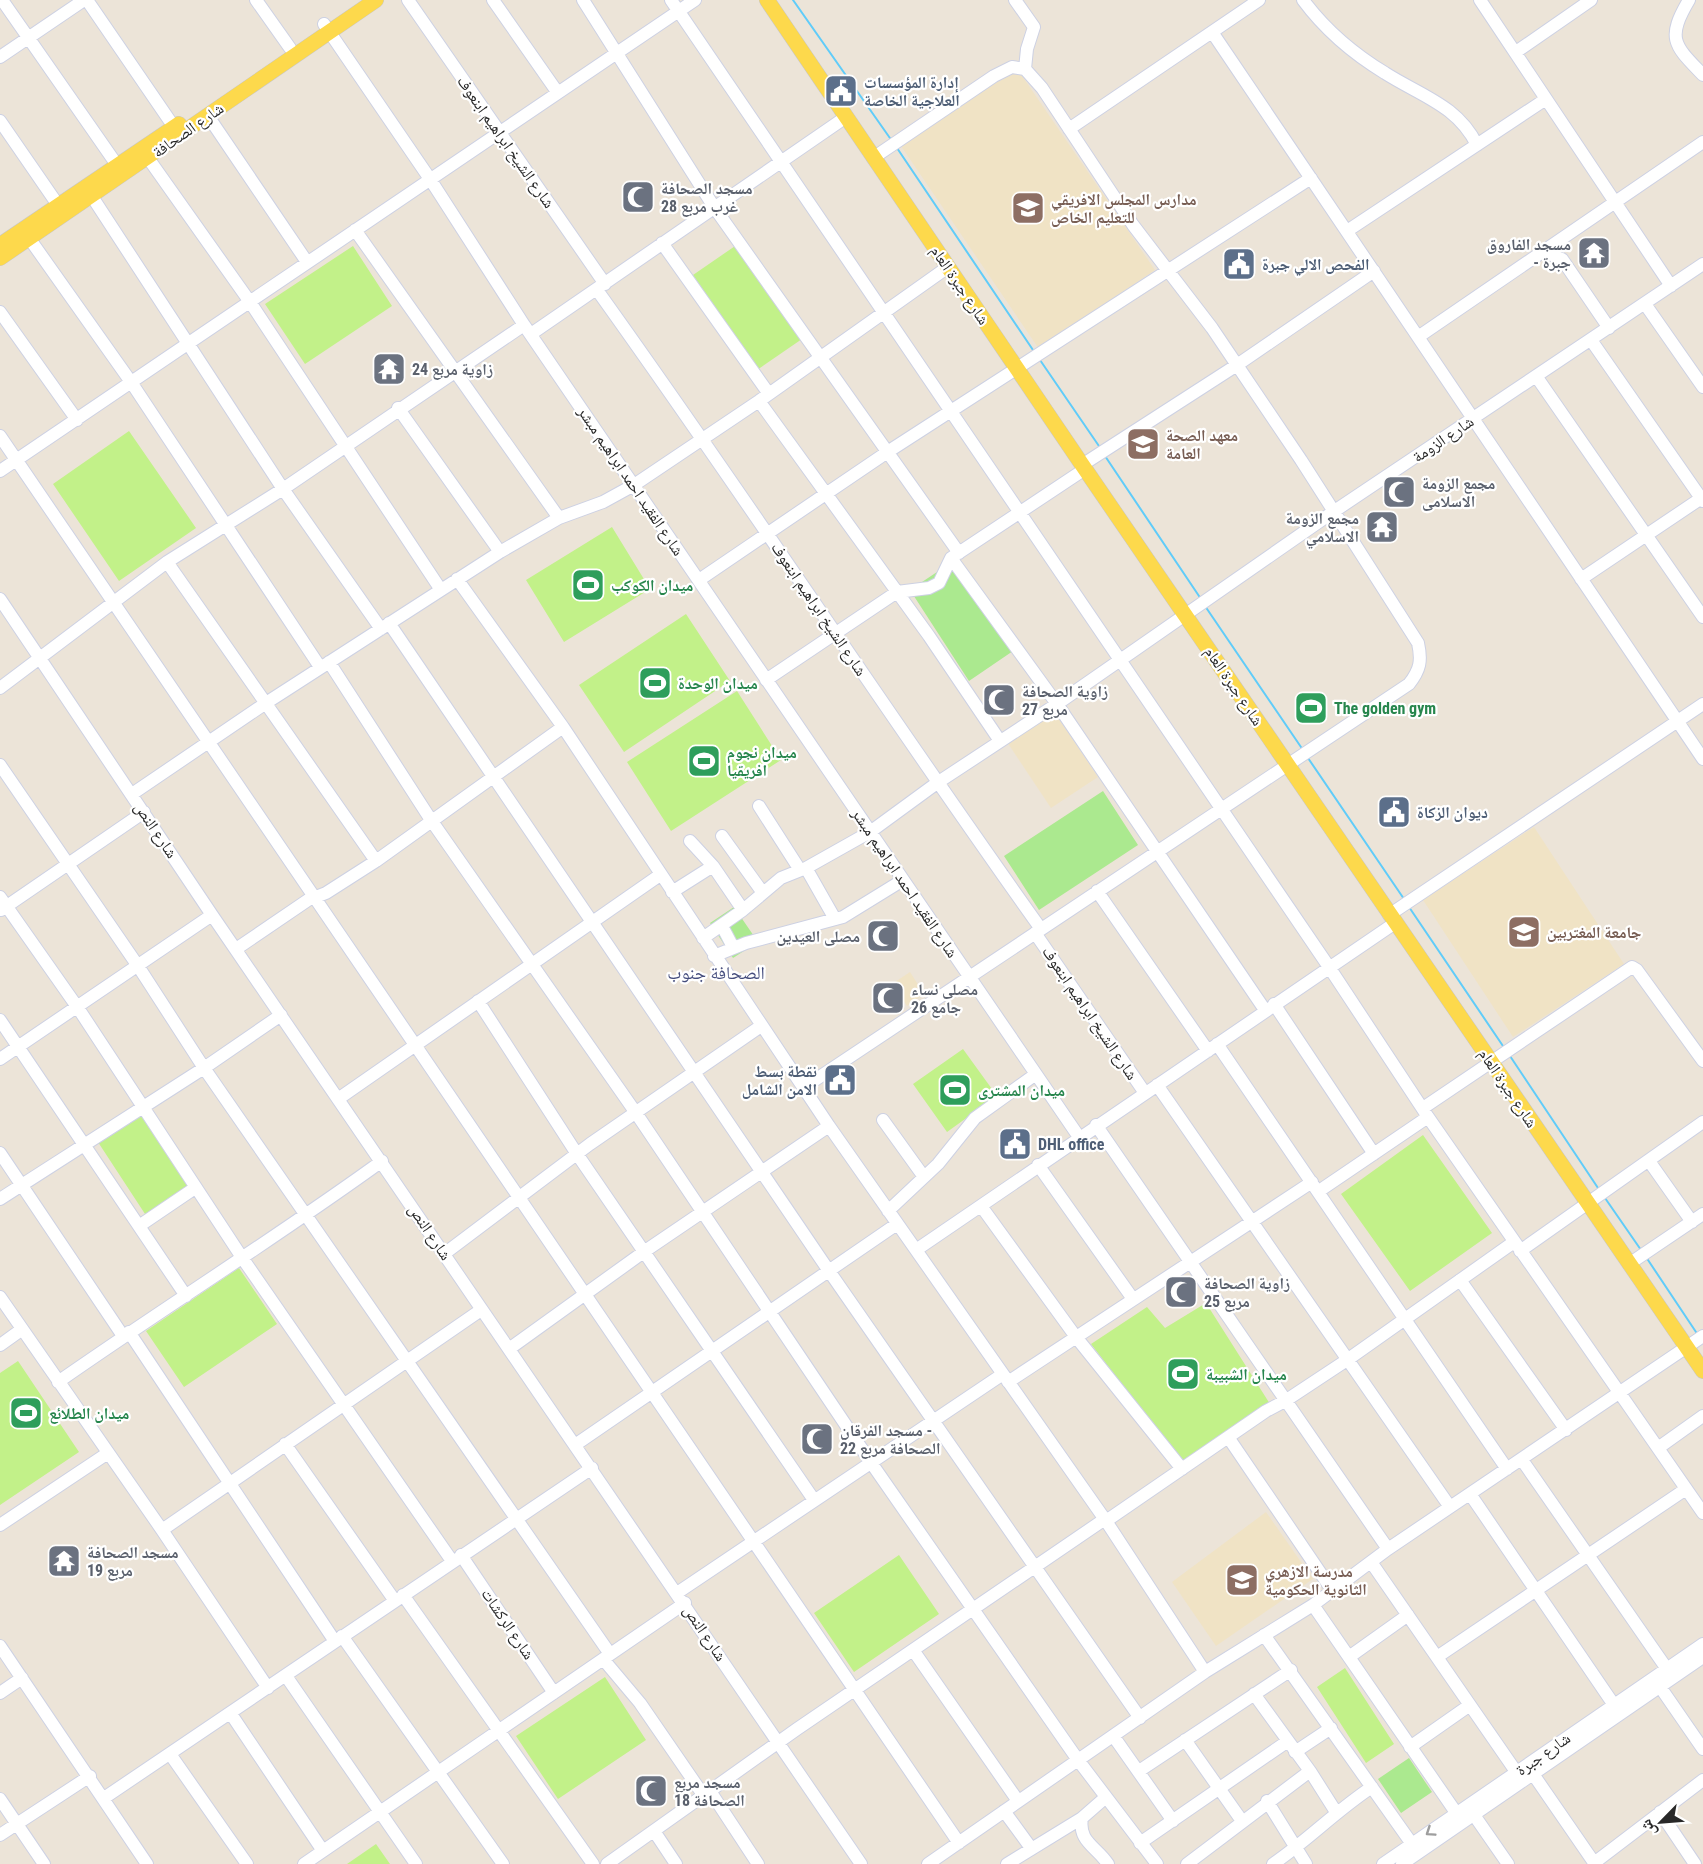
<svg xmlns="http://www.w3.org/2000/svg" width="1703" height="1864" font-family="'Roboto Condensed','Noto Naskh Arabic',sans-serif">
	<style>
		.education { fill: #f0e3c5 }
		.green { fill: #abe98f }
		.pitch { fill: #c2f189 }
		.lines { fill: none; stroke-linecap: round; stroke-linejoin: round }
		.stream { stroke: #60ccf9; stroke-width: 2 }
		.minor-casing { stroke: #cdd1e3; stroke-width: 14 }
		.major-casing { stroke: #c7c7c7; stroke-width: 16 }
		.minor { stroke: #fff; stroke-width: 12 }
		.major { stroke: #fdd94c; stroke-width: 15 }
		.oneway { stroke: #9e9e9e }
		.labels { text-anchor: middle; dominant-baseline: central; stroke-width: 4.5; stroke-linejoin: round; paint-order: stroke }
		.service-label { font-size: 16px; font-weight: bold; fill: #4e5e75; stroke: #fff; text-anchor: start }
		.street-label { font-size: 16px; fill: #282828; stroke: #fff }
		.worship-label { font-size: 16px; font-weight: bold; fill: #5b616d; stroke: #fff; text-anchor: start }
		.education-label { font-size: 16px; font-weight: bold; fill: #785e54; stroke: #fff; text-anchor: start }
		.leisure-label { font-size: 16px; font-weight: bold; fill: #27864d; stroke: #fff; text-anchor: start }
		.neighbourhood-label { font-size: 18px; fill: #454d7d; stroke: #fff }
	</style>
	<rect width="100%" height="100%" fill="#ece4d8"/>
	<path class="education" d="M1016,67l139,203 -116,79 -138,-203z
		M1052,708l46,69 -47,31 -46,-69z
		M1534,827l90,137 -111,73 -90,-137z
		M910,972l14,22 -17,12 -15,-22z
		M1266,1512l47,67 -97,67 -44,-64z"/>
	<path class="green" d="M952,562l61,89 -44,30 -59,-91z
		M1103,791l35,54 -99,65 -35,-54z
		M734,907l24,35 -25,16 -23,-35z
		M1409,1758l23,34 -31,21 -23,-34z"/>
	<path class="pitch" d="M738,244l64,95 -45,31 -64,-95z
		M353,246l39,60 -87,58 -40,-60z
		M129,431l67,97 -77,53 -66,-97z
		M612,527l38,62 -86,53 -38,-62z
		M686,614l44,67 -106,71 -45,-67z
		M737,691l44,69 -110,71 -44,-69z
		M963,1049l34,47 -50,36 -34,-48z
		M145,1107l51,78 -49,32 -51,-78z
		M1423,1135l69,98 -82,58 -69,-97z
		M239,1268l38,56 -93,63 -38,-56z
		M1206,1303l64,101 -87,60 -92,-120 56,-37 18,21z
		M18,1361l61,91 -79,53v-132z
		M899,1555l40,59 -85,58 -40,-59z
		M1345,1668l49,76 -28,19 -49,-76z
		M605,1677l41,63 -88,59 -42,-63z
		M376,1844l14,20h-43z"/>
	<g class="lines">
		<path class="stream" d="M793,0l99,141
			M897,148l138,205
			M1040,360l61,89
			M1105,456l96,143
			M1205,606l98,144
			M1308,758l96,141
			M1409,907l96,142
			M1510,1056l90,135
			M1605,1198l36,52
			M1646,1257l52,78"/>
		<g class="minor-casing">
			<path id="minor" d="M2,0l115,165
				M87,0l87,127
				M256,0l34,48
				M408,0l197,284
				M493,0l65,93
				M583,0l131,207 245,346
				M671,0l658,967 99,150 275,396
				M1015,0l19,27 -7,22 -2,20
				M1303,0c23,31 49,53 82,73 36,23 72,32 92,72
				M1480,0l191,286
				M1689,0c-23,39 -15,45 14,75
				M324,24l106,155 94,146 555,812
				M1212,32l491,727
				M1516,52l75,-52
				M0,57l84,-57
				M208,116l99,146
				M0,121l58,84
				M1069,129l190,-129
				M148,158l102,144 191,288
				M91,195l192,294 98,140
				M355,230l204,288
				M1347,231l199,-132
				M29,238l102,144 189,285
				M662,243l107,151
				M1544,252l18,7 47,69
				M597,290c151,210 293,428 444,639
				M1645,304l58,83
				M0,312l77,108
				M531,334l315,-217
				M1418,337l285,-195
				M1591,340l112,161
				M1536,376l167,241
				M759,401l170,235 71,105
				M398,408l102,144
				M0,436l959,1407
				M1082,465l155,-100 137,-94
				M0,471l695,-471
				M951,558l106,146 208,306
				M167,562l209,299
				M457,579l106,148 266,399 277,395 99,151
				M1581,579l122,-82
				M699,580l190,-129 422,-273
				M0,599l212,316 649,949
				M389,623l440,648 311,447
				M329,662l102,158 205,293 236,351 206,296 79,104
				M766,680l131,-88 32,-4 10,-5 12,-25 134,-89
				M0,688l167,-126 116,-73 241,-164
				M0,765l138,201 66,102 406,586
				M132,794l134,-91 234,-151 59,-34 44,-16 31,-17 125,-84 189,-134
				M759,806l41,64
				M722,836l41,57
				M690,841l23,25 30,44
				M806,868l29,51
				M1097,891l111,160
				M672,892l41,-26
				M0,897l78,111 165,251 209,302
				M1,910l143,-98
				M1389,915l314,-211
				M722,926l11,21
				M1035,933l110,160
				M703,938l40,-28 38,-32 25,-10 64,-36 67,-49 120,-79 276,-192 370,-248
				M236,949l72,-49 18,-7 50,-32 187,-134
				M714,956l32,-13 97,-26 60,-37
				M478,1001l99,153 237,346
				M1274,1004l100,150
				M0,1020l186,276
				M1217,1044l290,425
				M0,1059l212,-144
				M1157,1085l293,422
				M803,1088l606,-404c11,-14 13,-23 9,-41l-117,-183 -89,-132 -79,-103 -91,-137 -17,-19 -13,-2 -18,9 -121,82
				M338,1099l322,-224
				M1423,1108l209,-141 5,3 66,91
				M883,1120l41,57
				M1096,1125l292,424
				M0,1153l123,183
				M1649,1161l43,61
				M1038,1165l95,134
				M1319,1191l109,-74
				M0,1199l204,-131 77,-53
				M981,1206l95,131 106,132
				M888,1211l50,-47 37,-46 61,-44
				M139,1226l56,-38
				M916,1250l479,-327
				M1520,1251l183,-129
				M444,1254l146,-110 171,-118
				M1629,1264l74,-50
				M1460,1280l106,150
				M0,1297l162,233 106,158
				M129,1332l205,308
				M0,1345l21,-15
				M509,1349l136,-98 184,-125
				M58,1382c107,-75 218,-144 324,-221
				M1008,1382l304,-200
				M1228,1437l104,153
				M285,1444l110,157
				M575,1445l322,-221
				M1658,1448l45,-32
				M1522,1460l145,209
				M1470,1494l144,211
				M1106,1521l160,-110 19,-10 62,-41 167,-118
				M0,1525l108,-72
				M162,1530l319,-220
				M461,1555l93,138
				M1371,1562l146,211
				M677,1593l326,-219
				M403,1595l190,269
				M1313,1605l144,209
				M1264,1635l148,209
				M342,1636l161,228
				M0,1646l147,218
				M913,1650l105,151
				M1349,1657l59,-42
				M1437,1657l249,-168
				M603,1659l37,44 64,93
				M286,1676l130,188
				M1656,1681l47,68
				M0,1693l22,-15
				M1254,1694l56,77 26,41
				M231,1714l92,137
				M1114,1737l59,84
				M1185,1740l57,81
				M1410,1747l60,-42
				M1295,1752l36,-24
				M170,1754l77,110
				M1139,1771l152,-101
				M1533,1774l62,90
				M710,1791l48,73
				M104,1798l488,-330
				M0,1799l44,65
				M1267,1801l39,63
				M1004,1811l27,37
				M1660,1812l35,52
				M1474,1815l34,49
				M1082,1818c-4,24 14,28 26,46
				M654,1831l22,33
				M0,1835l90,-59
				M1140,1843l148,-102
				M1594,1863l109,-83
				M304,1864l381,-261
				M607,1864l190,-135 308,-210
				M928,1864l277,-192 108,-67 75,-56 315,-213
				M1007,1864l75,-46 24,-21
				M1187,1864l123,-93
				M1273,1864c35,-24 64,-54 99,-77
				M1383,1864l320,-220
				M1402,1864l301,-207"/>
		</g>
		<g class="major-casing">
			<path id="major" d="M767,0l318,469 618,902
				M0,245l179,-121
				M0,258l376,-258"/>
		</g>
		<use href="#minor" class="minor"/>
		<use href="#major" class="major"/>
	</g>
	<defs><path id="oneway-chevron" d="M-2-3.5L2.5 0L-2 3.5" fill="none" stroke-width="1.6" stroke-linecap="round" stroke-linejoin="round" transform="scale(1.5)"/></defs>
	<use class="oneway" href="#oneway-chevron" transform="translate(1430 1832) rotate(146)"/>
	<defs>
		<g id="civic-square" transform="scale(1.725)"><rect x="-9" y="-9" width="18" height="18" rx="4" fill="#5c6f8a" stroke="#fff"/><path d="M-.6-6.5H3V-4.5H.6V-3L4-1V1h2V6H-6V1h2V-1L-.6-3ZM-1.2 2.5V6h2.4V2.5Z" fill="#fff"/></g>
		<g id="mosque-square" transform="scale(1.725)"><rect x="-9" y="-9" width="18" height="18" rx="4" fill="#6b7280" stroke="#fff"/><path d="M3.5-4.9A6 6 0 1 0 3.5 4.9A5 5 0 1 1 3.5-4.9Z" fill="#fff"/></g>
		<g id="school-square" transform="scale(1.725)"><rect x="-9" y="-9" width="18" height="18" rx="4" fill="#8d6e63" stroke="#fff"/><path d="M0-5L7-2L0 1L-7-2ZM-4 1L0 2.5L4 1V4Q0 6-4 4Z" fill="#fff"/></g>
		<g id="temple-square" transform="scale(1.725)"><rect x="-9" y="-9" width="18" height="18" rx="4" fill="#6b7280" stroke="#fff"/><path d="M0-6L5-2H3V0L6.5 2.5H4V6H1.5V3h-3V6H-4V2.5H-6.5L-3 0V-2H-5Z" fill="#fff"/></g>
		<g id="university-square" transform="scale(1.725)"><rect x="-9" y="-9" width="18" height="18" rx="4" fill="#8d6e63" stroke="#fff"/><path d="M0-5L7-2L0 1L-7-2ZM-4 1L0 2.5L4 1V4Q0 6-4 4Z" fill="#fff"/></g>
		<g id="stadium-square" transform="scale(1.725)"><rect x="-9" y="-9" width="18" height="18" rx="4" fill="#2e9e5b" stroke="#fff"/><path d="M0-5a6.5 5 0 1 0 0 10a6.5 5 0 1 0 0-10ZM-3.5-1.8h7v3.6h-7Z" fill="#fff"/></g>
	</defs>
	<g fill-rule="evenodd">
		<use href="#civic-square" x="841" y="91"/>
		<use href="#mosque-square" x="638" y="197"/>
		<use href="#school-square" x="1028" y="208"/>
		<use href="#temple-square" x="1594" y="253"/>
		<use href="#civic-square" x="1239" y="264"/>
		<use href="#temple-square" x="389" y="369"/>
		<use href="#university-square" x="1143" y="444"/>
		<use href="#mosque-square" x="1399" y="492"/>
		<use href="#temple-square" x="1382" y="527"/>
		<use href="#stadium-square" x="588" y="585"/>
		<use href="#stadium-square" x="655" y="683"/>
		<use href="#mosque-square" x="999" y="700"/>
		<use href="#stadium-square" x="1311" y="708"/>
		<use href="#stadium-square" x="704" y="761"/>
		<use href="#civic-square" x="1394" y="812"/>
		<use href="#university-square" x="1524" y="932"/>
		<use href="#mosque-square" x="883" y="936"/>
		<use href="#mosque-square" x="888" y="998"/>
		<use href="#civic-square" x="840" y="1080"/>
		<use href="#stadium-square" x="955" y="1090"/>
		<use href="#civic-square" x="1015" y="1144"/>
		<use href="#mosque-square" x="1181" y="1292"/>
		<use href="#stadium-square" x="1183" y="1374"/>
		<use href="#stadium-square" x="26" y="1413"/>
		<use href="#mosque-square" x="817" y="1439"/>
		<use href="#temple-square" x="64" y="1561"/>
		<use href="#school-square" x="1242" y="1580"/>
		<use href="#mosque-square" x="651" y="1791"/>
	</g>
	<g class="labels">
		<g class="service-label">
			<text x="864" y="82">إدارة المؤسسات<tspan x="864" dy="18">العلاجية الخاصة</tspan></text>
			<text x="1262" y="264">الفحص الالي جبرة</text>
			<text x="1417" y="812">ديوان الزكاة</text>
			<text x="817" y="1071" text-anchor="end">نقطة بسط<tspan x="817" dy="18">الامن الشامل</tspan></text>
			<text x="1038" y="1144">DHL office</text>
		</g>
		<g class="street-label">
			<text transform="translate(188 130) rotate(-35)">شارع الصحافة</text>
			<text transform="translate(506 142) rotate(55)">شارع الشيخ ابراهيم ابنعوف</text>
			<text transform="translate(960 285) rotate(56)">شارع جبرة العام</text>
			<text transform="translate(1443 439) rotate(-34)">شارع الزومة</text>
			<text transform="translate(631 481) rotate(56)">شارع الفقيد احمد ابراهيم مبشر</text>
			<text transform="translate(819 609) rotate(56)">شارع الشيخ ابراهيم ابنعوف</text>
			<text transform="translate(1234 686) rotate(56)">شارع جبرة العام</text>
			<text transform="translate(156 830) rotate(56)">شارع النص</text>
			<text transform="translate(905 883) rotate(56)">شارع الفقيد احمد ابراهيم مبشر</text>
			<text transform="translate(1090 1013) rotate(56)">شارع الشيخ ابراهيم ابنعوف</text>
			<text transform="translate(1508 1088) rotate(56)">شارع جبرة العام</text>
			<text transform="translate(430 1232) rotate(56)">شارع النص</text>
			<text transform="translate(508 1624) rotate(56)">شارع الركشات</text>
			<text transform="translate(705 1633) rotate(56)">شارع النص</text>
			<text transform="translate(1543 1754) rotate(-35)">شارع جبرة</text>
		</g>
		<g class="worship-label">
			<text x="661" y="188">مسجد الصحافة<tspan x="661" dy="18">غرب مربع 28</tspan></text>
			<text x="1571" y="244" text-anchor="end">مسجد الفاروق<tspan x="1571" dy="18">- جبرة</tspan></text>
			<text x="412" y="369">زاوية مربع 24</text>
			<text x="1422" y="483">مجمع الزومة<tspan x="1422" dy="18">الاسلامى</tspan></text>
			<text x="1359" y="518" text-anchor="end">مجمع الزومة<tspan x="1359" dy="18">الاسلامي</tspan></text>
			<text x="1022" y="691">زاوية الصحافة<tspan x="1022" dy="18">مربع 27</tspan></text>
			<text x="860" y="936" text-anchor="end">مصلى العيدين</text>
			<text x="911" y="989">مصلى نساء<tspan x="911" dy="18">جامع 26</tspan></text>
			<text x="1204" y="1283">زاوية الصحافة<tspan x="1204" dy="18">مربع 25</tspan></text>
			<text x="840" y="1430">مسجد الفرقان -<tspan x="840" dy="18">الصحافة مربع 22</tspan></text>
			<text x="87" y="1552">مسجد الصحافة<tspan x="87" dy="18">مربع 19</tspan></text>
			<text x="674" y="1782">مسجد مربع<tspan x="674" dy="18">18 الصحافة</tspan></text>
		</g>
		<g class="education-label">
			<text x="1051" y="199">مدارس المجلس الافريقي<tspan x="1051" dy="18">للتعليم الخاص</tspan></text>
			<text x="1166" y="435">معهد الصحة<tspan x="1166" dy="18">العامة</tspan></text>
			<text x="1547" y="932">جامعة المغتربين</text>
			<text x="1265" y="1571">مدرسة الازهري<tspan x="1265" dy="18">الثانوية الحكومية</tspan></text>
		</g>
		<g class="leisure-label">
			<text x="611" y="585">ميدان الكوكب</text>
			<text x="678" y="683">ميدان الوحدة</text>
			<text x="1334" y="708">The golden gym</text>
			<text x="727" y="752">ميدان نجوم<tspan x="727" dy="18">افريقيا</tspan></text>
			<text x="978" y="1090">ميدان المشترى</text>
			<text x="1206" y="1374">ميدان الشبيبة</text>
			<text x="49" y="1413">ميدان الطلائع</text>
		</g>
		<g class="neighbourhood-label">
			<text x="716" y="972">الصحافة جنوب</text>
		</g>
	</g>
	<g transform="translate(1661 1822) rotate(245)" stroke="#ffffff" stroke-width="4.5" paint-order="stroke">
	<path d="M0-4.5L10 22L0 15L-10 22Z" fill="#282828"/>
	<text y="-9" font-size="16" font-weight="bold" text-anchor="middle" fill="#282828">ش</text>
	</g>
</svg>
